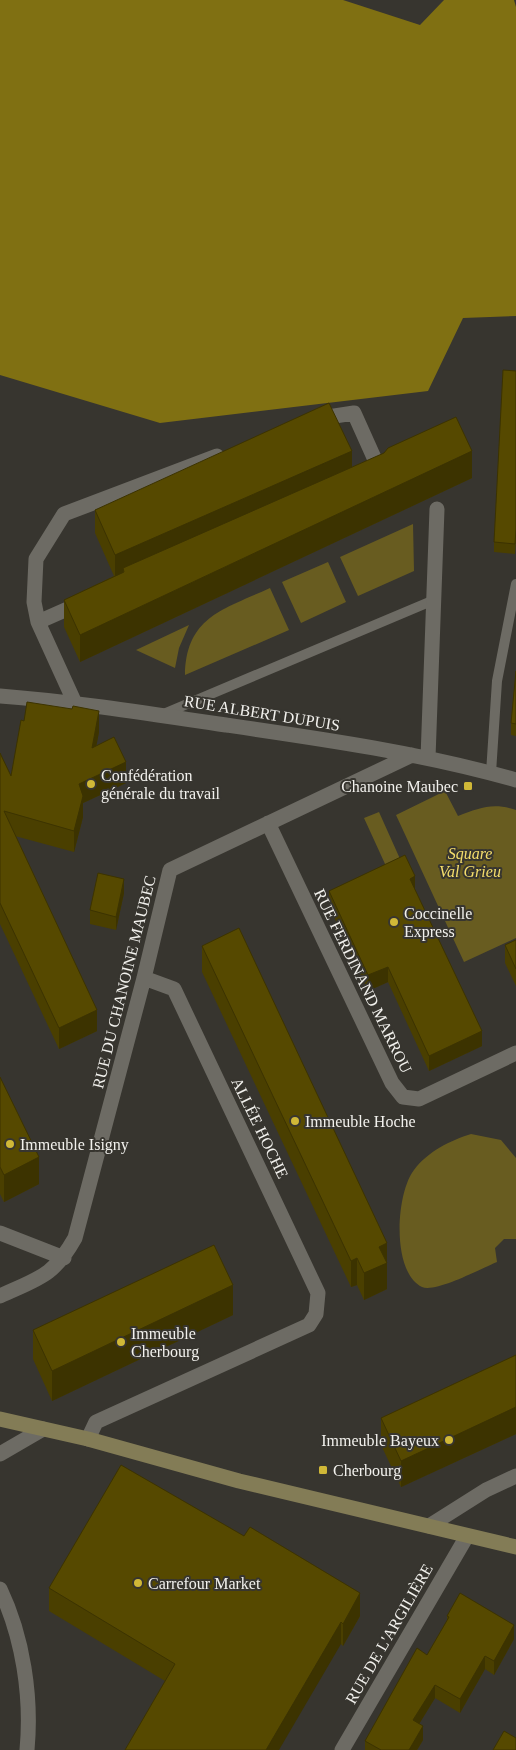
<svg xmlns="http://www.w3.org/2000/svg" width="516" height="1750" font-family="'Times New Roman',serif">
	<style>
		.green { fill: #685c20 }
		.forest { fill: #807012 }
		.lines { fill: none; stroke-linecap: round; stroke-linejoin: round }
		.lane { stroke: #6d6b64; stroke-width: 10 }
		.street { stroke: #6d6b64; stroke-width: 15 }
		.secondary { stroke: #837c56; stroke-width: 15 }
		.wall { fill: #4a3f00 }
		.shaded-wall { fill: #3c3300 }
		.building { fill: #564900; stroke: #3c3300 }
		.poi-dot { fill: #d0b837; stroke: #37352f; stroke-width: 2 }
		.labels { text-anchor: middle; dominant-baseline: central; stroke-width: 4; stroke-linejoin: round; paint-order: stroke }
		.street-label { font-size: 16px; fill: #f2f1ed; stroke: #37352f }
		.poi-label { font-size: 16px; fill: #f2f1ed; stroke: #37352f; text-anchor: start }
		.park-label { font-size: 16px; font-style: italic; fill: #f4dd6b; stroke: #37352f }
	</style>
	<rect width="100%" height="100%" fill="#37352f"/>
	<path class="green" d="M413,524l1,47 -56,25 -18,-39z
		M328,562l18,40 -45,21 -19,-41z
		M270,588l19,42 -104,45c1,-59 40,-66 85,-87z
		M189,625l-10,23 -4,20 -39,-18z
		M445,791l13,25c21,-8 35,-14 58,-6v128l-52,24 -68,-147z
		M379,812l26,58 -14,7 -27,-59z
		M471,1134l30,6 15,18v81h-12l-9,9 2,14c-15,6 -61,31 -75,25 -31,-15 -26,-94 -8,-117 13,-18 37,-30 57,-36z"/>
	<path class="forest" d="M0,0h343l77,25 24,-25h70l2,7v309l-53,2 -35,73 -268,32 -160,-48z"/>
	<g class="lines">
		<path class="lane" d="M161,715l273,-115
			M491,773l6,-92 19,-97"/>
		<path class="street" d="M315,419l39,-6 26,58 -4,1
			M38,622l-4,-20 2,-43 28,-45 153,-58
			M0,696c76,6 150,18 226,29 97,14 195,28 290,55
			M74,701l-36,-79 43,-19
			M428,758l9,-249
			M268,823l124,260 11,14 16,2 97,-46
			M0,1233l64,25
			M0,1296c39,-18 53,-19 75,-58l69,-260 26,-108 242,-115
			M88,1439l8,-17 213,-97 7,-11 2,-21 -144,-304 -30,-11
			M0,1454l43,-25
			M429,1526l57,-36 30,-14
			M0,1589c23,48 32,108 27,161
			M342,1750l125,-214"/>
		<path class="secondary" d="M0,1419l88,20 151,42 277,66"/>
	</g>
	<path class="wall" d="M516,371v168l-1,15 -21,-2v-10z
		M352,467l120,11 -392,184 -16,-35v-27l50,-24 -19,-43v-23z
		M516,671v65l-5,-1v-12z
		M24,721l75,11 -3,14 30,37 -43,20v14l-9,35 -59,-16 82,195 -38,18 -59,-125v-171l11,23z
		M415,890l67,156 -53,25 -41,-89 -20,9 -39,-85v-15z
		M124,893l-8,37 -26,-6v-14z
		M516,940v46l-11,-23v-18z
		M202,946l185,324v19l-23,11 -7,-15 -6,2 -149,-315z
		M0,1077l39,107 -35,18 -4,-8z
		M233,1315l-181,86 -19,-42v-29z
		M516,1355v79l-115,53 -20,-42v-27z
		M244,1536l116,80 -17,30 -2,-2 -176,37 -116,-70v-23z
		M447,1616l67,23 -20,36 -9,-6 -25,44 -25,-15 -16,26 4,16 -6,10h-52v-9l62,-86 20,-33z"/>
	<path class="shaded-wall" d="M352,451v22l-228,99 -1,-4v6l-8,4v-23z
		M472,451v27l-392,184v-27z
		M99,711v21l-7,37v-21z
		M126,762v21l-43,20v14l-9,35v-21l5,-47z
		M415,876v16l-5,-13z
		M124,879v14l-8,37v-13z
		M388,967v15l-20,9v-16z
		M97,1010v21l-38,18v-21z
		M482,1031v15l-53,25v-15z
		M39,1157v27l-35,18v-27z
		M387,1243v46l-23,11v-27l15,-26z
		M357,1258v27l-6,2v-26z
		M233,1285v30l-181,86v-30z
		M516,1407v27l-115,53v-26z
		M360,1593v23l-17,30v-22z
		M341,1622v22l-62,106h-13z
		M514,1625v14l-20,36v-14z
		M485,1656v13l-25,44v-14z
		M435,1685v13l-22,36v-14z
		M423,1726v14l-6,10h-8z"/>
	<path class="building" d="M503,370l13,1v158l-1,15 -21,-2z
		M329,403l23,48 -237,104 -20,-45z
		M456,417l16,34 -392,184 -16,-35 60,-28 -1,-4 261,-115 4,-5z
		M516,671v53l-5,-1z
		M27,702l45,7 1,-3 26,5 -7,37 22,-11 12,25 -47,22 4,12 -9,35 -70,-20 93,199 -38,18 -59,-125v-150l11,23 10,-56 3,1z
		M405,855l10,21 -5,3 72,152 -53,25 -41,-89 -20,8 -39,-84z
		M98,873l26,6 -8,38 -26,-7z
		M239,928l148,315 -8,4 8,16 -23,10 -7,-15 -6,3 -149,-315z
		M516,940v29l-11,-24z
		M0,1077l39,80 -35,18 -4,-8z
		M214,1245l19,40 -181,86 -19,-41z
		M516,1355v52l-115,54 -20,-43z
		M121,1465l123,71 6,-9 110,66 -17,31 -2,-2 -75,128h-141l50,-86 -126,-76z
		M460,1593l54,32 -20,36 -9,-5 -25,43 -25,-14 -22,35 10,6 -14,24h-28l-16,-9 52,-93 10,7 22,-38 -2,-1z
		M504,1731l12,7v12h-23z"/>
	<g class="poi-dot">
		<circle cx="91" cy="784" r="5"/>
		<rect x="463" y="781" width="10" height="10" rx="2.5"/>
		<circle cx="394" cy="922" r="5"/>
		<circle cx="295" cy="1121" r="5"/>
		<circle cx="10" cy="1144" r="5"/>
		<circle cx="121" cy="1342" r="5"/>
		<circle cx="449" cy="1440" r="5"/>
		<rect x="318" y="1465" width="10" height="10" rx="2.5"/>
		<circle cx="138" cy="1583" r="5"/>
	</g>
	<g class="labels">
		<g class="street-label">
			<text transform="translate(262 713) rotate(9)">RUE ALBERT DUPUIS</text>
			<text transform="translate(363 981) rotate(64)">RUE FERDINAND MARROU</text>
			<text transform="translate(124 982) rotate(-76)">RUE DU CHANOINE MAUBEC</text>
			<text transform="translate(260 1128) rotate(64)">ALLÉE HOCHE</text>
			<text transform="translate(389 1634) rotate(-60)">RUE DE L'ARGILIÈRE</text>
		</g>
		<g class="poi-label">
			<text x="101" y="775">Confédération<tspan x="101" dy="18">générale du travail</tspan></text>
			<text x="458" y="786" text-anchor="end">Chanoine Maubec</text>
			<text x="404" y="913">Coccinelle<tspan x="404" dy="18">Express</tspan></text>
			<text x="305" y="1121">Immeuble Hoche</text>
			<text x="20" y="1144">Immeuble Isigny</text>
			<text x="131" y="1333">Immeuble<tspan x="131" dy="18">Cherbourg</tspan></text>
			<text x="439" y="1440" text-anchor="end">Immeuble Bayeux</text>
			<text x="333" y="1470">Cherbourg</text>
			<text x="148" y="1583">Carrefour Market</text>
		</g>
		<g class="park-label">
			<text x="470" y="853">Square<tspan x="470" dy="18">Val Grieu</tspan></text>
		</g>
	</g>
</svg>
